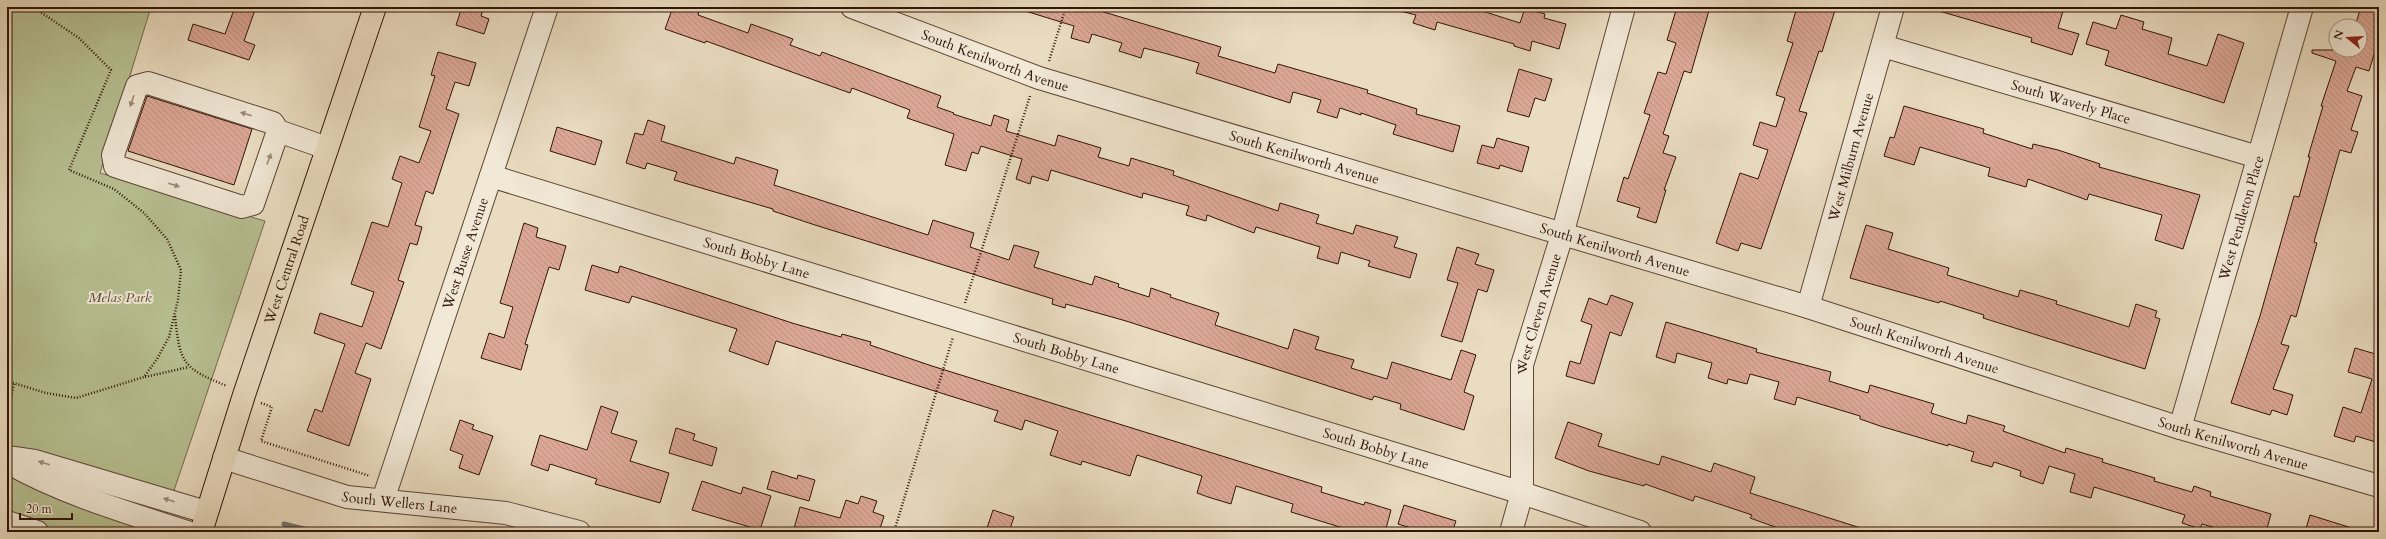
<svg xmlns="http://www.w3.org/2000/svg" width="2386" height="539" font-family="Cardo,serif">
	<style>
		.park { fill: #b7c092; stroke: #746a4c }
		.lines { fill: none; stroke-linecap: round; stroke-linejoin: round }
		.stream { stroke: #717774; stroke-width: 5 }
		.building { fill: url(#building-back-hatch); stroke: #311407 }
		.minor-casing { stroke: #5f4635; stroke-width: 24 }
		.major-casing { stroke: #311407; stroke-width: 24 }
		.path { stroke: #311407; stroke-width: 2.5; stroke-dasharray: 1 2; stroke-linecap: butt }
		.minor { stroke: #f1e8d6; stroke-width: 22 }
		.major { stroke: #eadcc0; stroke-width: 22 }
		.oneway { fill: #9b8979 }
		.labels { text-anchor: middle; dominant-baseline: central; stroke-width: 4; stroke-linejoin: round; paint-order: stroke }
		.street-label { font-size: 14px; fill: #311407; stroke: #f1e8d6 }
		.park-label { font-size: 14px; font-style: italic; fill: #594831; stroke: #f1e8d6 }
	</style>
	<defs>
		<pattern id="building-back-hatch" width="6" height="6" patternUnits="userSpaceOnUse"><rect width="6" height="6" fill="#dca896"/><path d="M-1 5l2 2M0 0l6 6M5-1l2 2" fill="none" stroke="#bd9080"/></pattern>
	</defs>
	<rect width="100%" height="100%" fill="#eadcc0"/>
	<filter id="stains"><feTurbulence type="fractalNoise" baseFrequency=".005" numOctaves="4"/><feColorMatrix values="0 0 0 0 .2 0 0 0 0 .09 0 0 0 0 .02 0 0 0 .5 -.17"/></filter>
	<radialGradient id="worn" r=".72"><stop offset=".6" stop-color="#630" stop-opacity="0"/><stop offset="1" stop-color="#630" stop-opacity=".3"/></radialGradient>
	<path class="park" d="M7,7h144l-51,166 165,48 -105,311h-153z"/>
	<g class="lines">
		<path class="stream" d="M284,524l32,8"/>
	</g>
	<path class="building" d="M235,7h21l-12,34 11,4 -6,15 -61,-20 5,-16 32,10z
		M462,7h22l-3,9 8,3 -5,15 -28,-9z
		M673,7h27l-2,8 50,18 3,-9 42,15 -3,6 30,11 2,-4 119,44 -4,11 17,6 -1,1 38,12 3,-11 15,5 -3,11 49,15 3,-11 43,13 -3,9 31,9 2,-8 43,13 -1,4 105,36 2,-8 39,12 -3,8 37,11 3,-9 42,12 -4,10 23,7 -7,24 -42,-12 2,-5 -29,-9 -3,12 -21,-6 3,-11 -64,-20 -2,6 -47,-18 -1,6 -20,-6 3,-9 -46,-13 -1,5 -91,-28 -3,11 -16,-5 -2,8 -14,-5 6,-20 -41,-13 -3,8 -6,-2 -6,19 -21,-6 9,-31 -47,-16 3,-8 -58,-22 -2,5 -144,-52 -1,2 -40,-14z
		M1022,7h65l134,40 -3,9 57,17 3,-9 90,26 -1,3 50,16 -1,5 44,12 -7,26 -60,-18 3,-9 -35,-12v2l-21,-7 -3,10 -20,-6 4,-12 -28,-8 -3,11 -94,-30 3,-10 -35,-10 -20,-5 -3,10 -22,-7 3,-8 -30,-9 -3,9 -18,-5 3,-12 -52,-16z
		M1401,7h76l-1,2 44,14 5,-15 20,6 -1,4 22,6 -7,25 -27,-8 -2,10 -16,-5v-2l-77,-22 -2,8 -22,-7 3,-8 -16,-4z
		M1677,7h33l-19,66 -7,-2 -21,63 6,2 -6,17 13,4 -12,33h2l-10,33 -19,-6 3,-9 -23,-7 7,-24 4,2 22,-64 -6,-2 14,-41 8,2 10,-31 -9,-3z
		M1797,7l14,4 1,-4h24l-14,45 -3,-1 -20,60 8,2 -46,136 -20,-6 -3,8 -22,-8 24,-70 18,6 10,-29 -15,-5 7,-23 16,5 9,-29 -9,-3 17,-52 -6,-2z
		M1940,7h109l14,4 -5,17 21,6 -7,21 -41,-13 1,-4 -93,-27z
		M2361,7h18v31l-10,33 -13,-4 -9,24 15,5 -11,34 7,2 -7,21 -11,-3 -26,92 3,1 -21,74 -5,-2 -10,29 8,2 -16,43 20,6 -6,20 -15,-5 -2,5 -39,-12 29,-87 34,-120 5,1 11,-40h-2l15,-51h-2l15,-45 -24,-8v-3h48v-24h-5z
		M2121,15l23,7 -2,7 30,9 -4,16 39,12 11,-32 26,9 -20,60 -119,-38 4,-14 -23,-7 7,-22 23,7z
		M438,52l38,11 -7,23 -14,-4 -9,27 13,5 -26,80 -7,-3 -11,34 7,2 -5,18 -7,-2 -12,37 6,2 -23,67 -15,-6 -11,30 16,6 -22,67 -42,-15 8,-22 7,3 23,-68 -31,-11 6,-20 42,14 12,-35 -23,-8 21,-62 16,5 14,-44 -10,-4 8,-23 19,7 12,-32 -12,-4 16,-51 -4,-1z
		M1519,69l33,10 -7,22 -10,-3 -6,19 -22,-6z
		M147,96l105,33 -18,56 -106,-34z
		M1904,106l80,23 -1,4 49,16 1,-5 25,6 42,14 -1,3 101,28 -17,54 -28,-9 7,-25 -73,-21 -2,6 -59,-21 -2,8 -38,-11 2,-8 -70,-21 -6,18 -30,-9 6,-19 4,1z
		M648,120l17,6 -4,15 73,23 2,-7 42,13 -4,15 154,50 5,-15 41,13 -4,14 39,13 5,-15 25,7 -5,15 58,18 3,-9 24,8 -1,3 31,10 2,-9 20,7 -1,2 49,16 -4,12 73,24 6,-20 25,8 -4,12 39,11 -3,8 36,11 5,-17 59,18 10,-30 15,5 -12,37 10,4 -10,34 -64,-21 1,-5 -27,-8 -2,4 -246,-79 -60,-17 -1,4 -13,-4 1,-5 -238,-74 -42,-14v-2l-99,-29 3,-8 -30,-9 -2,6 -19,-6 9,-30 8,2z
		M557,127l45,14 -7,24 -45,-14z
		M1497,138l32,9 -7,25 -22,-7 -1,4 -22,-6 5,-18 12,3z
		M524,223l14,5 -2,9 30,9 -7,24 -10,-3 -24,77 3,1 -7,25 -40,-12 8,-25 15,5 9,-31 -13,-4z
		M1866,225l27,8 -5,16 61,19 -2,7 71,22 2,-7 37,11 -1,3 73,23 7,-23 21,7 -2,6 5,2 -15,50 -162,-51 1,-3 -44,-14 -1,2 -89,-25z
		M1457,247l22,7 -4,10 19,6 -7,22 -9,-3 -16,53 -21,-6 17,-53 -11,-3z
		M592,265l26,8 2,-7 172,57 49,14 1,-3 29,8 -1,3 62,21 390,121 -1,5 43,13 1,-3 26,8 -6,22h-29l-65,-20 2,-8 -57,-18 -5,18 -23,-7 -11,-4 5,-17 -65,-21 -7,21 -48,-15 -1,4 -31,-10 8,-24 -33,-11 -3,10 -28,-9 4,-10 -222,-70 -8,24 -39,-14 8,-22 -105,-33 -3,7 -44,-13z
		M1611,295l22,8 -12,33 -11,-4 -16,52 -28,-8 4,-15 10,3 12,-39 -11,-4 8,-23 18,7z
		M1666,322l91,27 -1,3 75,20 -2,9 39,12 2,-8 64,19 -3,9 35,11 2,-9 37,11 -2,5 62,22 1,-5 37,11 -1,3 53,16 -1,3 38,11 2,-6 17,6 -1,4 61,18 -5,18h-36l-28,-8 -2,5 -18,-6 3,-8 -91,-28 -3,11 -21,-6 5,-18 -26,-8 -6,18 -23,-8 1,-5 -27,-9 -2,5 -21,-6 3,-9 -26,-8v2l-68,-20 -20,-7v-3l-63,-19 -2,8 -21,-6 5,-17 -29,-8 -3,10 -19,-5 -1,5 -19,-6 4,-15 -35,-10 -2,10 -19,-6z
		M2355,348l24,7v88l-23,-7 -2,6 -20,-6 9,-29 18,6 11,-34 -24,-7z
		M601,406l17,6 -7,21 26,8 -7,20 39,12 -9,30 -65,-19 2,-5 -47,-15 -2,7 -17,-6 9,-30 47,15z
		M460,420l14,5 -2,4 21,7 -14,39 -20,-7 4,-13 -13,-5z
		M1568,422l34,12 -4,12 61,19 3,-9 49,16 3,-9 41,14 -5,16 114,36v3h-75l-39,-14 2,-3 -57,-19 -2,5 -48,-17 -1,2 -55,-15 -34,-13z
		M676,428l19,6 -2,6 24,8 -5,18 -43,-13z
		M772,471l25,8 1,-4 17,5 -6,21 -42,-12z
		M702,481l39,13 2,-7 28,9 -11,34 -68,-20z
		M861,496l16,5 -4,11 11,4 -5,16h-86l7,-25 40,11 6,-18 12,4z
		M1404,505l52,16 -4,11h-28l-26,-8z
		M993,510l21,7 -5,15h-9l-13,-4z
		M2310,515l45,14 -1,3h-49z"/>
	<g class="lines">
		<g class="minor-casing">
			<g id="minor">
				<path id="s1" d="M852,7l187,71 769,229 372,121 199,58"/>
				<path id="s2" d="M1883,46l375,111"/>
				<path d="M278,131l-25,73 -11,3 -127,-41 -2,-11 24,-69 11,-3 125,40 5,8 49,17"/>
				<path id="s3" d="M491,176l1031,317 118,39"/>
				<path id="s4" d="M1808,307l85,-300"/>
				<path id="s5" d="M2180,428l122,-421"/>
				<path d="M7,457l28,4 171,51"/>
				<path id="s6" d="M224,458l123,39 159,16 73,19"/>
				<path d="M7,462c56,32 119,50 180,70"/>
				<path id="s7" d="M383,500l164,-493"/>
				<path d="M7,522l30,10"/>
				<path id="s8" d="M1511,532l11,-39v-128l40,-130 62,-228"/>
			</g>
		</g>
		<g class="major-casing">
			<g id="major">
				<path id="s9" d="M201,532l43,-137 131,-388"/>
			</g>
		</g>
		<path class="path" d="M1049,61l17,-54
			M965,303l65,-207
			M175,316c5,47 7,52 52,70
			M145,377l44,-10
			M7,381l39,12 30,5 68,-21 13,-18 12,-22 9,-37 3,-30 -14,-31 -23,-26 -30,-24 -45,-19 42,-100 -32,-32 -46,-31
			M261,403l11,4 -11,34 109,35
			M7,414l7,-30
			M894,532l59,-195"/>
		<use href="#minor" class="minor"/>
		<use href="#major" class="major"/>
	</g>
	<defs><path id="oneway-solid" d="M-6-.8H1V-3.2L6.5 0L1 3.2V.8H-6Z"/></defs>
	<g class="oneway">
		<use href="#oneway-solid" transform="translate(132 101) rotate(109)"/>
		<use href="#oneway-solid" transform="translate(246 114) rotate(-162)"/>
		<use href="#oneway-solid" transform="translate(269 159) rotate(-70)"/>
		<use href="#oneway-solid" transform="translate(174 185) rotate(18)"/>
		<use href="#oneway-solid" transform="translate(44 463) rotate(-163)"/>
		<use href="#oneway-solid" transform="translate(169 500) rotate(-163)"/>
	</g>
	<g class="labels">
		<g class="street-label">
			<text stroke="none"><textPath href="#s1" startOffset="153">South Kenilworth Avenue</textPath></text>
			<text stroke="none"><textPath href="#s2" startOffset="196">South Waverly Place</textPath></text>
			<text stroke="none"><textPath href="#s4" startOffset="156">West Milburn Avenue</textPath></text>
			<text stroke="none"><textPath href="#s1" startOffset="477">South Kenilworth Avenue</textPath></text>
			<text stroke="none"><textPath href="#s5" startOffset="219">West Pendleton Place</textPath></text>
			<text stroke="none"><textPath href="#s1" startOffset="801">South Kenilworth Avenue</textPath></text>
			<text stroke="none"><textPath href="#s7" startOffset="260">West Busse Avenue</textPath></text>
			<text stroke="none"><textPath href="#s3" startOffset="278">South Bobby Lane</textPath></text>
			<text stroke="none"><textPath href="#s9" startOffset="276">West Central Road</textPath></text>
			<text stroke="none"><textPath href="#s8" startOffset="222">West Cleven Avenue</textPath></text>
			<text stroke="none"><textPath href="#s1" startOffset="1125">South Kenilworth Avenue</textPath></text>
			<text stroke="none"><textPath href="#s3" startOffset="602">South Bobby Lane</textPath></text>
			<text stroke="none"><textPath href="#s1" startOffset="1449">South Kenilworth Avenue</textPath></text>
			<text stroke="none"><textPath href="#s3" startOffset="926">South Bobby Lane</textPath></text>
			<text stroke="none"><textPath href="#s6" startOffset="182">South Wellers Lane</textPath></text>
		</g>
		<g class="park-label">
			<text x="120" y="297">Melas Park</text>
		</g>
	</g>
	<rect width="2386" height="539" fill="none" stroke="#eadcc0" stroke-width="24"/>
	<rect x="8" y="8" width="2370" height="523" fill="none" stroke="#311407" stroke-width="2"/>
	<rect x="12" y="12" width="2362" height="515" fill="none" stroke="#311407"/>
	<g transform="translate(2348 38) rotate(288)"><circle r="19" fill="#f1e8d6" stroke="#a49383"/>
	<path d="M0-3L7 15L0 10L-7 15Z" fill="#8f2418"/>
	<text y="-6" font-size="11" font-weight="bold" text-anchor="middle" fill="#311407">N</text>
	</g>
	<path d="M20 513v6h52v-6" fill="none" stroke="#311407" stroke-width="2"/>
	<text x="26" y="513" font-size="12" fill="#311407" stroke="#f1e8d6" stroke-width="3" paint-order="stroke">20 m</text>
	<rect width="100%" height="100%" filter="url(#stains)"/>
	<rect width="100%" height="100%" fill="url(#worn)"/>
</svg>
